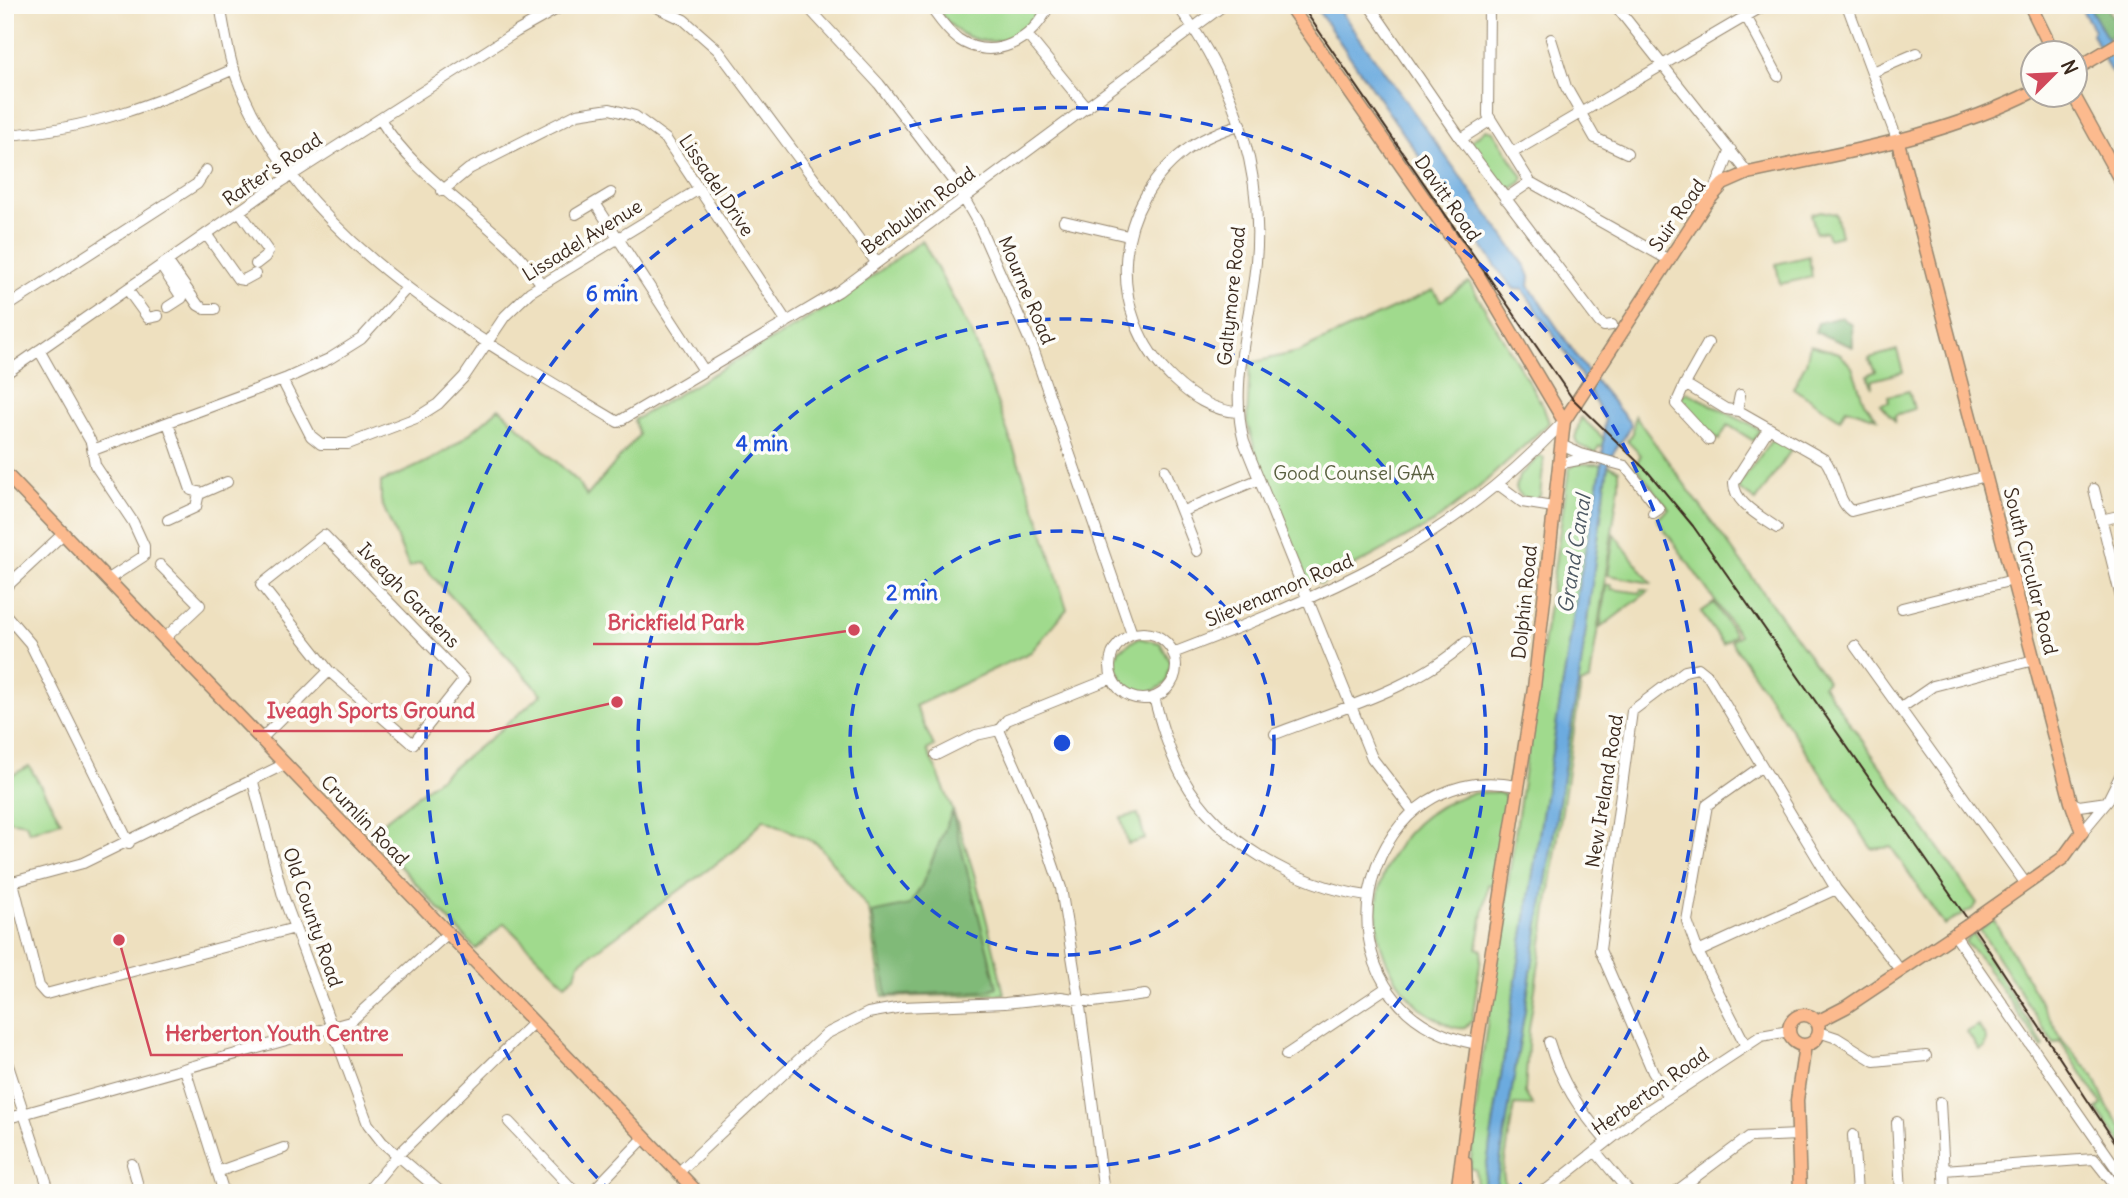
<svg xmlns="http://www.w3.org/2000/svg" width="2128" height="1198" font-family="Delius,sans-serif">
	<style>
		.green { fill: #a0da8d; stroke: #6e8256; stroke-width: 2 }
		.forest { fill: #80ba78; stroke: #5e724b; stroke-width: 2 }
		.water { fill: #6cabdf; stroke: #546a7e; stroke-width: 2 }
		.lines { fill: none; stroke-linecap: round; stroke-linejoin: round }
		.minor-casing { stroke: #94856e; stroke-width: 12 }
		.major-casing { stroke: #94856e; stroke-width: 15 }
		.minor { stroke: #fff; stroke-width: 10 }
		.major { stroke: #fcba8e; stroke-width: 12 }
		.tram { stroke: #3b2a1e; stroke-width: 2 }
		.major-bridge-casing { stroke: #94856e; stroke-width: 15; stroke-linecap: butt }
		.major-bridge { stroke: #fcba8e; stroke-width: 12 }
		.ring { fill: none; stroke: #1d4ed8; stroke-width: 3.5; stroke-dasharray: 12 9 }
		.labels { text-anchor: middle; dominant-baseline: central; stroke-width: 7; stroke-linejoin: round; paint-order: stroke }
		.street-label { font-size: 19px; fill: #3b2a1e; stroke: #fdfcf7 }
		.park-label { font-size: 19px; fill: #595f3f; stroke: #fdfcf7 }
		.water-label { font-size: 21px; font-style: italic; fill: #4c5762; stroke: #fdfcf7 }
		.centre { fill: #1d4ed8; stroke: #fdfcf7; stroke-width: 3.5 }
		.ring-label { font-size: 21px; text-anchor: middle; font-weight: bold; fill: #1d4ed8; stroke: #fdfcf7; stroke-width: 7; stroke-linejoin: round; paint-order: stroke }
		.leader { fill: none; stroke: #d1495b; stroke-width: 2.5 }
		.callout-dot { fill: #d1495b; stroke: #fdfcf7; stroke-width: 2.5 }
		.callout-label { font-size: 21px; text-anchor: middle; font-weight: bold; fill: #d1495b; stroke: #fdfcf7; stroke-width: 7; stroke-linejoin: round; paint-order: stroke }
	</style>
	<rect width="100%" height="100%" fill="#fdfcf7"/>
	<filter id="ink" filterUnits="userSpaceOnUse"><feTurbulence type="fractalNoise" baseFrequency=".0143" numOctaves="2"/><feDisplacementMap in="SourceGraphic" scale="14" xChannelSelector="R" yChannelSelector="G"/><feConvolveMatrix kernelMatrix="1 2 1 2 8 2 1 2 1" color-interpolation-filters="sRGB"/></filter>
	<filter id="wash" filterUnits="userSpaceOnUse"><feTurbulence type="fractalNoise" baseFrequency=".00686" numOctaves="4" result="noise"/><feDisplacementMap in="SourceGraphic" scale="28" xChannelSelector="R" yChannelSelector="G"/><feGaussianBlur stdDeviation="1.57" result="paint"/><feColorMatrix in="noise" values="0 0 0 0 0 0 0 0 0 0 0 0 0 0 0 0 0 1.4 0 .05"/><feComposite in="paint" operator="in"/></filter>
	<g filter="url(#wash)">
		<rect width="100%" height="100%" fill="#eee0bf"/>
		<path class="green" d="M934,5h106c-10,30 -44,45 -73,31 -15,-6 -23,-19 -33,-31z
			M1486,129l7,2 30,46 -1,5 -15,10 -37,-50z
			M1821,211l15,3 5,22 -12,3 -3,-8 -10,2 -5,-19z
			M922,240l51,96 65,180 29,93 -36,43 -116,54 19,40 -7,4c38,78 58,159 77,244l-121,3 -14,-87 -51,-66 -54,-25 -29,31 -156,113 -4,13 -10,8 -61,-61 -28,26 -107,-116 124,-97 49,-42 -122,-131 -11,4 -28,-66v-19c54,-22 74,-33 118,-74l78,73 10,15 52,-61 -5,-15 206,-120z
			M1809,256l3,21 -32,7 -4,-20z
			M1469,282l74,124 6,17 -73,67 -43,33 -112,61 -14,-5 -50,-122 -10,-35 3,-59 48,-11 135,-62 8,11z
			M1810,345l29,8 13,14 12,35 13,16 -31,-10 -6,11 -47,-31 13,-25z
			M1897,350l6,22 -30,8 -1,7 -4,-12 8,-4 -7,-13z
			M1909,391l5,18 -19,6v6l-15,-17 9,-2 -1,-6z
			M1687,392l73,38 -6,11 -26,-16 -9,15 -40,-33 -1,-9z
			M1635,416l189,260 3,5 -4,4 154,218 -3,5 -30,17 -53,-78 -19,2 -141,-208 8,-6 -82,-116 12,-10 -34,-43 6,-11 -14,-14 6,-8z
			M1581,417l22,21v10l-4,-2 -3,7 -18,-8 -3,-7z
			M1773,438l21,8 -38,55 -19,-13z
			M1540,456l4,2 -4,38c-8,7 -20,2 -24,-8l3,-12z
			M1576,464h26l-24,124 -94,595 3,10h-10l-1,-23 -6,-2 10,-95 89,-604z
			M1608,465l11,5v15l-29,195 -9,4 -52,345 -4,64 8,13 -19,-1 -11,68 3,17 -11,3 85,-520z
			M1614,534l37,49 -43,-8z
			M1606,585h5v4l29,4 1,-4 8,2 -49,37z
			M1714,603l21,32 -12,9 -22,-32z
			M1138,638l22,5 11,20 -5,20 -19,12 -15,-2 -11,-8v-10l-7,-10 5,-15z
			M29,766l32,55 -32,11 -3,-9 -21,-3v-41z
			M1498,792l7,3 1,7 -13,83 -5,-1 -11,64 5,2 -10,70 -7,8c-11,2 -20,-5 -29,-10 -19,-9 -34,-28 -44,-46 -39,-70 0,-153 74,-177 10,-4 22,-2 32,-3z
			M1138,814l7,25 -17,5 -7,-26z
			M1993,919l70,122 31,35 13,30 16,23v17l-26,-37 5,-5 -42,-63 -6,3 -74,-114z
			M1973,934l71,112 -2,2 -62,-90 -15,-16z
			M1978,1025l8,13 -1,9 -6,3 -12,-18z"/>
		<path class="forest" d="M2088,5h18l14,25 -13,8z
			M1841,317l11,8 1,22 -38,-15 3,-9z
			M952,812l45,175 -10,4 -100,5 -15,-83 37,-8 12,-18z"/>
		<path class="water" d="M1314,5h22l190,262 4,10 -1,9 55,81 47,57c-4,16 -19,23 -23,41l-28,208 -85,520h-8l-3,-10 94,-595 24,-124 3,-44 -25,-46 -57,-84 -9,-1 -12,-14z
			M2079,5h9l35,60v21l-14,-17 -17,-35 2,-4z"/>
	</g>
	<g filter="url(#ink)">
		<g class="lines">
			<g class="minor-casing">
				<path id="minor" d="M220,5c4,21 7,43 13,63 60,172 239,266 385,354l221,-131 385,-286
					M652,5l32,15 34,30 158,212
					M806,5l73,79 78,102 21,37 55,125 99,286
					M929,5c9,12 17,25 29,34 35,24 76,1 91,-34
					M1177,5c59,78 91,176 77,274 -7,52 -24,111 -10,163l128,316 41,53
					M1369,5l92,134 138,183 5,4 8,-1
					M1489,5l-1,110 42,67 139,78
					M1615,5l133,168
					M1740,5l38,71
					M1847,5l51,137
					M1028,36l59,72
					M1551,39l15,48 29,51 32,15
					M1873,72l44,-19
					M380,119c32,52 82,82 126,124 13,12 24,27 35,40
					M5,135c85,-5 152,-32 229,-66
					M1461,139l30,-19
					M1512,153l253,-148
					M442,191l27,-22 108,-55 33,-5 25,7 31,23 121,183
					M1714,192l17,-42
					M1505,199l25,-17
					M595,203l108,166
					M240,212l28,39 -3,6 -9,7
					M576,214l35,-21
					M1064,221l64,15
					M206,234l32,45 6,1 11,-6
					M168,262l30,43 7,4h10
					M161,266l21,32 -14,9
					M127,289l21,29 10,-2
					M5,308l192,-124 9,-14
					M39,350l52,92 4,23 38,57 11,24v10l-37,24
					M5,374l276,-192 235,-150 48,-27
					M282,380l29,56 10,8h27l68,-26 22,-14 26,-27 41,-61 25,-24 169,-103
					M1685,384l23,-41
					M1737,410l3,-15
					M1238,412c-26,-1 -47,-16 -65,-33 -70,-66 -61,-179 19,-233 15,-10 32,-16 49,-22
					M168,423l23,67 11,3 25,-11
					M1769,428l-35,54c-1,21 28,35 43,46
					M1709,440l-33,-36 9,-20 41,25 13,2 86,49c12,16 12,41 26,51l135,-35
					M1561,445l20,9 44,12 34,43 -6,4
					M93,450l192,-71 44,-20 32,-20 46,-51
					M1558,464l30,-6
					M1165,470l32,81
					M1499,485l23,17 31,5
					M2094,489l29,117
					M1183,511l74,-31
					M168,520l28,-13 3,-14
					M2101,520l22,-5
					M160,565l40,40 -36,34
					M5,588l58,-54
					M1902,608l111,-28
					M5,614l25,29 99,200
					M1110 666a33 33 0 1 1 66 0a33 33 0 1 1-66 0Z
					M1855,646l171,238
					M1173,653c156,-60 274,-107 391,-232
					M1154,697c7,28 15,56 29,81 36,65 113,107 184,118
					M1901,708l32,-22 101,-26
					M999,730l34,76 28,82 18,111 25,194
					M999,730l8,-10 105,-42
					M1275,734c64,-25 140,-45 191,-92
					M260,740l69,-69 -68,-86 63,-50 140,145 -51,64 -84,-73
					M936,755l40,-20 23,-5
					M253,782l30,114 85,228 14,18 60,51
					M2071,802l8,4 28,-4
					M2082,832l25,-30 16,-32
					M13,882l26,104 7,8 249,-66
					M5,884l78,-21 202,-99
					M1954,934l169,244
					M1698,952l138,-63
					M1819,1032l18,6 37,23 52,-5
					M1549,1042c12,41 31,68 58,100
					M1477,1044c-178,-33 -121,-290 40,-258
					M1746,1046l-48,-94 -11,-31 20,-116 55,-39
					M1286,1055l100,-67
					M5,1056l45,137
					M185,1069l39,124
					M1668,1097l-15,-25 -53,-122 32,-239 53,-40 13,-3 10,8 128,213 65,82
					M1940,1102l5,91
					M5,1119l345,-97 97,-88
					M509,1122l67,71
					M1897,1122l4,71
					M1853,1135l4,58
					M1596,1152l34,41
					M132,1164l8,29
					M1944,1170l150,-11 27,34
					M217,1172l67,-24
					M678,1173l148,-139 42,-21 34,-6 103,-4 56,-6 32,5 52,-7
					M366,1193l31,-37 136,-133
					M591,1193l53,-55
					M1537,1193l12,-5 92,-73 105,-69 15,-10 28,-5
					M1674,1193l75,-56 49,-2"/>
			</g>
			<g class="major-casing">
				<path id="major" d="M1289,5l190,272 85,144
					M2030,5l23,47
					M2076,69l47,-28
					M2073,94l50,91
					M1898,142l173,660 11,30 -19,26 -85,60
					M5,473l693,720
					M1789 1030a15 15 0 1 1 30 0a15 15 0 1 1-30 0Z
					M1817,1022l29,-15 121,-81
					M1465,1162l1,31
					M1457,1193l20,-149 57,-356 30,-267 142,-218 17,-19 25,-11c97,-21 196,-36 286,-82
					M1800,1193l-3,-93 8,-55"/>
			</g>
			<use href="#minor" class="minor"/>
			<use href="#major" class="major"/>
			<path class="tram" d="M1301,5l271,393 76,74 45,54 287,411 143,217"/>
			<g class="major-bridge-casing">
				<path id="major-bridge" d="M1967,926l11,-8"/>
			</g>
			<use href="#major-bridge" class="major-bridge"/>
		</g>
	</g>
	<g class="ring">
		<circle cx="1062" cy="743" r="212"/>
		<circle cx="1062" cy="743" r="424"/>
		<path d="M612 1193A636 636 0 1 1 1512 1193"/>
	</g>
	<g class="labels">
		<g class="street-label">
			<text transform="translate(272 169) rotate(-34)">Rafter's Road</text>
			<text transform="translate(717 185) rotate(56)">Lissadel Drive</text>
			<text transform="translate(1448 198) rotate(55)">Davitt Road</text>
			<text transform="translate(918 210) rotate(-36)">Benbulbin Road</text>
			<text transform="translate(1677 215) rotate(-55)">Suir Road</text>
			<text transform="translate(582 240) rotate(-32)">Lissadel Avenue</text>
			<text transform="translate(1027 290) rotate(67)">Mourne Road</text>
			<text transform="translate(1231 296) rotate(-84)">Galtymore Road</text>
			<text transform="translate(2031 571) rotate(76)">South Circular Road</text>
			<text transform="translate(1279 590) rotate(-23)">Slievenamon Road</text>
			<text transform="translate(409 595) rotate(46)">Iveagh Gardens</text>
			<text transform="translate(1524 602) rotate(-84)">Dolphin Road</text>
			<text transform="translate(1604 791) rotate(-81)">New Ireland Road</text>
			<text transform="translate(365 820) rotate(46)">Crumlin Road</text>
			<text transform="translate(313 917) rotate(71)">Old County Road</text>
			<text transform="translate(1650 1091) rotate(-35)">Herberton Road</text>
		</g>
		<g class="park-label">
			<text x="1354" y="473">Good Counsel GAA</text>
		</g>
		<g class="water-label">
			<text transform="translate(1574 554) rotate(-81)">Grand Canal</text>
		</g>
	</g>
	<circle cx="1062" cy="743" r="10" class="centre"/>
	<g class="ring-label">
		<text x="612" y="301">6 min</text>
		<text x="762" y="451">4 min</text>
		<text x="912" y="600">2 min</text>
	</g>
	<path class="leader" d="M854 630L758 644H593M617 702L489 731H253M119 940L151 1055H403"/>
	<g class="callout-dot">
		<circle cx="854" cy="630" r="7"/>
		<circle cx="617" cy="702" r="7"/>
		<circle cx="119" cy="940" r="7"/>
	</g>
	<g class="callout-label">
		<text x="676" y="630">Brickfield Park</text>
		<text x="371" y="718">Iveagh Sports Ground</text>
		<text x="277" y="1041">Herberton Youth Centre</text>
	</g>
	<rect width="2128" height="1198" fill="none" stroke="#fdfcf7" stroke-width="28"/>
	<g transform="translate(2054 74) rotate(66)"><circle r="33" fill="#fdfcf7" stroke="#afa8a0" stroke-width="2"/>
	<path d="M0-5L12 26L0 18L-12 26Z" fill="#d1495b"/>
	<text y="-10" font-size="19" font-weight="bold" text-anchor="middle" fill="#3b2a1e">N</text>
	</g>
</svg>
